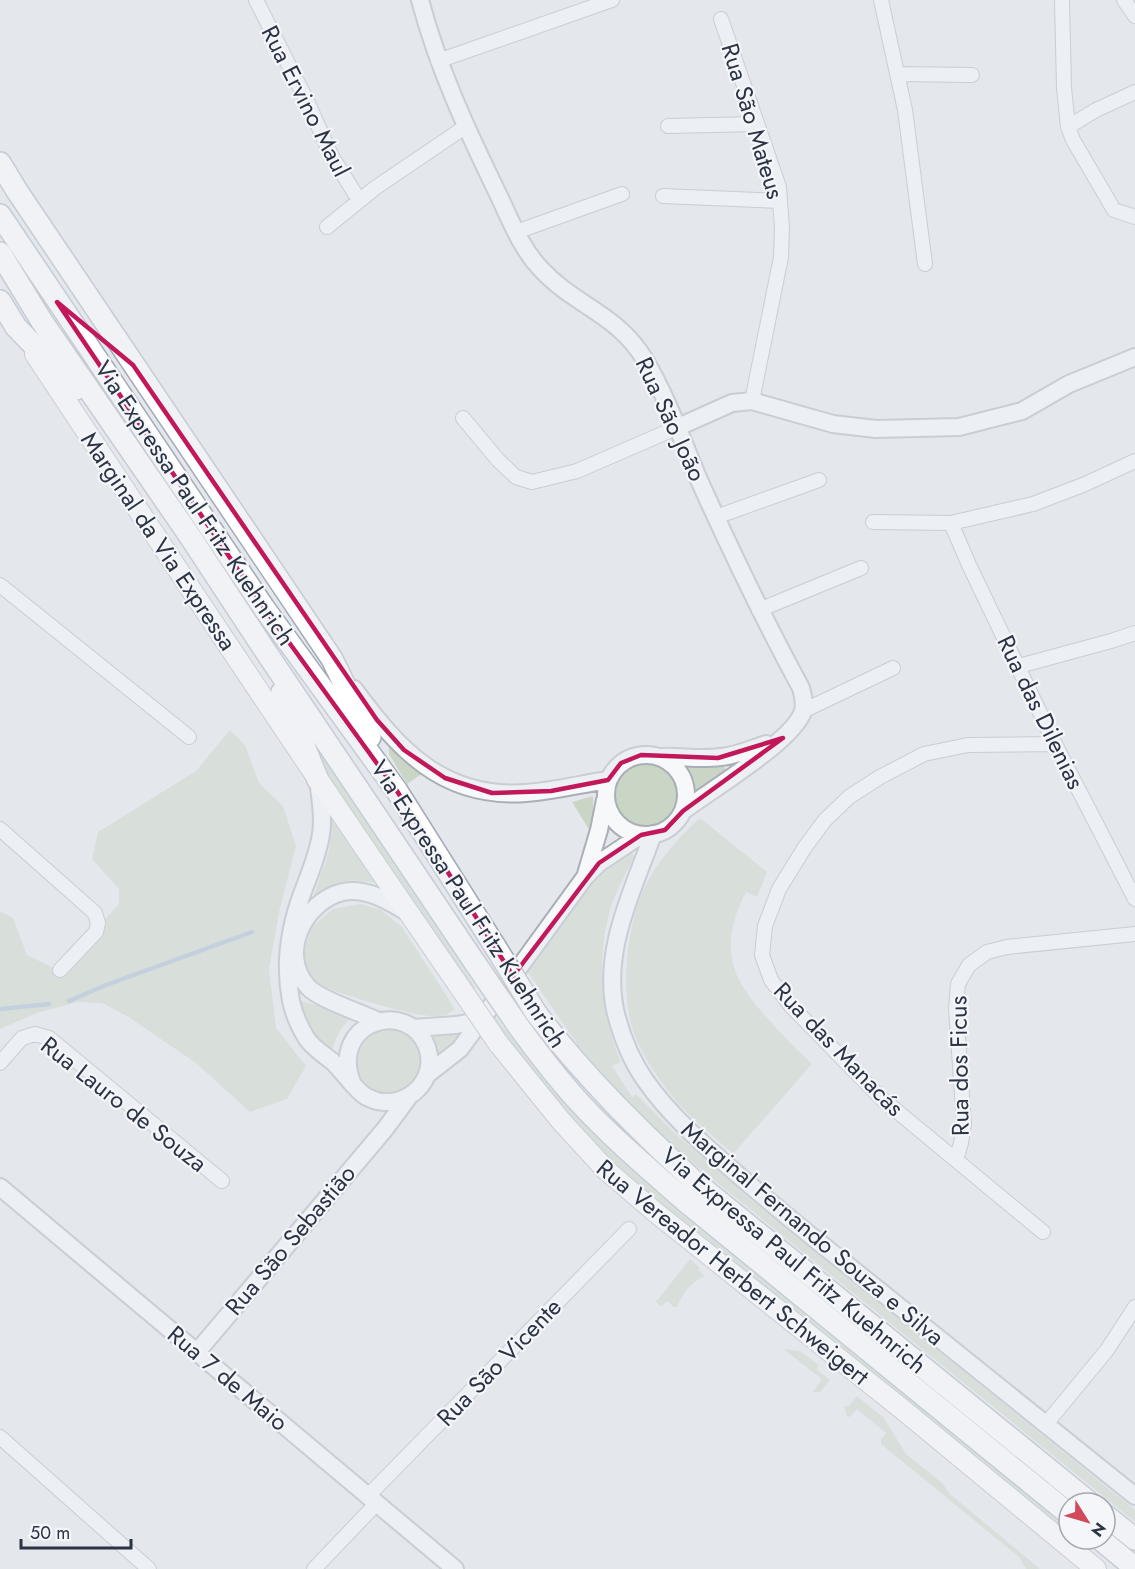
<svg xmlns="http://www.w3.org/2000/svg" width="1135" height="1569" font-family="Jost,sans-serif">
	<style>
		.green { fill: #c9d6c5 }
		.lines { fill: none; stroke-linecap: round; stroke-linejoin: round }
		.stream { stroke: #9fb4cc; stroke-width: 4.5 }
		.minor-casing { stroke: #a9aeb7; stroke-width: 16 }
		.tertiary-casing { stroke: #a9aeb7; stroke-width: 20 }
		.secondary-casing { stroke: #a9aeb7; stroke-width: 22 }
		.primary-casing { stroke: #a3abb8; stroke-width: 24 }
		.minor { stroke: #f7f8fa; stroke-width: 14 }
		.tertiary { stroke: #f7f8fa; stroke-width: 16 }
		.secondary { stroke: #fff; stroke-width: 20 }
		.primary { stroke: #fff; stroke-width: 21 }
		.secondary-bridge-casing { stroke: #a9aeb7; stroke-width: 22; stroke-linecap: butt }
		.primary-bridge-casing { stroke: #a3abb8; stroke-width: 24; stroke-linecap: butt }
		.secondary-bridge { stroke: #fff; stroke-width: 20 }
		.primary-bridge { stroke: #fff; stroke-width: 21 }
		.marked { fill: none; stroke: #c2185b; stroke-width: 4.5; stroke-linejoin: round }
		.labels { text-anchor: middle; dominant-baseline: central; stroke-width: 4.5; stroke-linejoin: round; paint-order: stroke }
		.street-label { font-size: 24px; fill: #2b3445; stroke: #f4f6f9 }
	</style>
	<rect width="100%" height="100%" fill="#e4e7ec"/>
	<path class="green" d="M230,730l15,15 14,38 24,23 13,40 -16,62 -11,60 7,60 30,38 -19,33 -37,13 -54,-49 -69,-47 -25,-13 -24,-1 -41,11 -37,16v-118l13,7 14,37 31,15 61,-66v-15l-27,-30 6,-27 98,-61z
		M312,740l164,248 -5,4 -145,-218z
		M389,747l34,26 -16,11 -18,-30z
		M681,762l42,1 3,9 -32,23 -5,-20z
		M611 795a33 33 0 1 1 66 0a33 33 0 1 1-66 0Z
		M593,796v40l-21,-34z
		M332,811l47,72c-36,-5 -41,-3 -68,21l18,-54z
		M700,818l67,54 -10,25 -11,-5c-28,55 -16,86 24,129 13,15 27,29 42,43l-79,90c-23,-21 -50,-41 -68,-67 -11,-15 -23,-33 -30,-51 -17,-41 -8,-121 15,-159 13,-22 31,-42 50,-59z
		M630,852l5,4c-9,17 -18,33 -24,51 -15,50 -10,108 10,155l-9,4 20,31 4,-3 42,42 70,61 387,313v12l-464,-377 -56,-57 -35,-40 -53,-77 62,-93z
		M361,904l20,6 21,17 53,82c-5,4 -10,7 -17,7 -22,2 -91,-20 -113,-29 -7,-3 -13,-9 -18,-14l-4,-22 9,-24 21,-18z
		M301,1001l52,15c-13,11 -18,23 -22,39l-24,-25 -8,-26z
		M493,1014l57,73 67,68 64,57 388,314v11l-437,-357 -51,-49 -91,-114z
		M355 1061a34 34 0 1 1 68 0a34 34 0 1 1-68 0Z
		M466,1030l-30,33 -5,-28z
		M690,1259l10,9 -2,2 7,6c-13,5 -23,18 -28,31h-4l-5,-6 -7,5 -5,-4z
		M783,1349l17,2 19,14 -3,4 14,11 -10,12h-7l9,-13z
		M857,1396l27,22 22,36 36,29 8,11 90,75h-14l-7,-12 -138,-113v-4l5,-7 -29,-24 -7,8 -3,-1 -3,-10h5z"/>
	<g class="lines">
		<path class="stream" d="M69,1001l37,-16 146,-53
			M0,1009l49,-5"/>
		<g class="minor-casing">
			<path id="minor" d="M256,0l52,103 23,52 28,45
				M881,0l24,110 20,154
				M1062,0l2,88 4,39 5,13 41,70 21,7
				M1124,0l11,16
				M721,19l58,168 3,41 -1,29 -29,144
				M438,61l174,-61
				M897,74l75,1
				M668,126l89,-2
				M1068,127l28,-17 39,-18
				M663,196l117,5
				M327,227l48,-39 90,-61
				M516,232l106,-38
				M463,418l35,42 18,17 16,5 45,-11 99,-43
				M716,517l103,-37
				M873,522l78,1 82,-19 50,-19 52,-24
				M951,523l18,42 86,179 80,155
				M0,585l189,152
				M759,610l102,-42
				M1019,666l92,-25 24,-8
				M803,711l90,-43
				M0,829l95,84 3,10 -2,9 -36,38
				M0,1063l22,-25 13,-4 14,4 173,143
				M956,1160l5,-17 3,-19 -8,-115 2,-25 11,-19 18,-13 20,-5 128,-13
				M1043,1232l-162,-134 -90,-92 -20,-26 -9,-25 3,-29 14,-37 26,-42 20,-27 24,-23 31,-20 44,-23 44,-9 87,-1
				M1046,1424l61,-74 28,-43
				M0,1437l149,132
				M368,1496l261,-267
				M314,1569l63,-66"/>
		</g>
		<g class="tertiary-casing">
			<path id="tertiary" d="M420,0c18,68 47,130 78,194 12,25 23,54 42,74 34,38 77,45 105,92 22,37 37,80 54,120 32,71 65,140 102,208 2,8 4,15 2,23 -8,29 -94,80 -120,100
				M676,428l56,-25 20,-2 81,23 43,5 83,-2 63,-16 47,-27 66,-27
				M354,689c45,61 89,110 172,104 28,-2 55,-9 82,-13
				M606 795a40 40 0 1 1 80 0a40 40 0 1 1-80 0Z
				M661,757c20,-1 39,3 59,0 16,-1 31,-8 46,-13
				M318,780c2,18 6,36 3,54 -3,21 -12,41 -19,60 -13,35 -18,71 -11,107 3,13 9,27 16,38 7,10 18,16 27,24 10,10 19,24 31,33 4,2 8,4 12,5 32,7 61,-22 50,-54 -19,-50 -98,-25 -75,35
				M653,834c-20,57 -52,117 -37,180 6,23 15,46 29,66 25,36 59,65 92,94 35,30 71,60 108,89 97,78 194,155 290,233
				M586,874l13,-44 6,-30
				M378,1021c-18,-9 -58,-21 -70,-34 -30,-33 -4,-86 35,-95 23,-5 45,9 64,20
				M413,1028l43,-3 22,-4
				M428,1074l32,-25 125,-172 14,-14 42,-28
				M0,1187l455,382
				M197,1352l188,-223 23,-31"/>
		</g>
		<g class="secondary-casing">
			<path id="secondary" d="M35,354c139,210 277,419 420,626
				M498,1043l63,78 45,49 49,42 247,197 194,160"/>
		</g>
		<g class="primary-casing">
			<path id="primary" d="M0,163l17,28 315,468 38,78
				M0,215l264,393 133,183 99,157
				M0,253l41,67 148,215 77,117 209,311
				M0,301l16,26 60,62
				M282,692l36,88
				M536,1013c47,62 101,115 158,168l396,322
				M519,1027c19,26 38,51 60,75 32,35 69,66 105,98l385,314
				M1105,1515l30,24
				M1100,1539l35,29"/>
		</g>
		<use href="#minor" class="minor"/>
		<use href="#tertiary" class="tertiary"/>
		<use href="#secondary" class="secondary"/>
		<use href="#primary" class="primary"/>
		<g class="secondary-bridge-casing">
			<path id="secondary-bridge" d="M455,980l43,63"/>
		</g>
		<g class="primary-bridge-casing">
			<path id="primary-bridge" d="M496,948l40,65
				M475,963l44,64"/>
		</g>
		<use href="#secondary-bridge" class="secondary-bridge"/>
		<use href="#primary-bridge" class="primary-bridge"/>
	</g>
	<path d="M0 0H1135V1569H0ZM57,302l76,63 244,355 27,30 41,28 47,15 59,-2 57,-11 13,-17 20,-8 77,3 65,-20 -100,73 -18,19 -24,5 -42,28 -86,113 -116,-185 -133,-183z" fill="#e4e7ec" fill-opacity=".55" fill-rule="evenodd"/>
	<path class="marked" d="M57,302l76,63 244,355 27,30 41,28 47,15 59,-2 57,-11 13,-17 20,-8 77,3 65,-20 -100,73 -18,19 -24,5 -42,28 -86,113 -116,-185 -133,-183z"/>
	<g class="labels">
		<g class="street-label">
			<text transform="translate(306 101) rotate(63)">Rua Ervino Maul</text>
			<text transform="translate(753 121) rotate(73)">Rua São Mateus</text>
			<text transform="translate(671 419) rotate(65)">Rua São João</text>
			<text transform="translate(195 503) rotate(56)">Via Expressa Paul Fritz Kuehnrich</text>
			<text transform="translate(159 541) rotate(56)">Marginal da Via Expressa</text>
			<text transform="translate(1041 712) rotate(64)">Rua das Dilenias</text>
			<text transform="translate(469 904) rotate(57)">Via Expressa Paul Fritz Kuehnrich</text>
			<text transform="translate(839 1049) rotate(46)">Rua das Manacás</text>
			<text transform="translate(959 1066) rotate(-91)">Rua dos Ficus</text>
			<text transform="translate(124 1104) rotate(38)">Rua Lauro de Souza</text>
			<text transform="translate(813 1233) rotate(40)">Marginal Fernando Souza e Silva</text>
			<text transform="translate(290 1240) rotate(-50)">Rua São Sebastião</text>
			<text transform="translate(794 1260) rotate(40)">Via Expressa Paul Fritz Kuehnrich</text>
			<text transform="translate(733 1272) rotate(39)">Rua Vereador Herbert Schweigert</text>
			<text transform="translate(499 1362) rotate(-46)">Rua São Vicente</text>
			<text transform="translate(228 1378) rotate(40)">Rua 7 de Maio</text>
		</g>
	</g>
	<g transform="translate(1087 1521) rotate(127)"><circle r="28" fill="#f4f6f9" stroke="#a4a8b1" stroke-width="1.5"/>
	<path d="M0-4.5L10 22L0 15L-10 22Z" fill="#d1495b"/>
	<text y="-9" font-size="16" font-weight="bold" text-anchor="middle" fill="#2b3445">N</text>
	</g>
	<path d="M21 1539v9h110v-9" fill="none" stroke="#2b3445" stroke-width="3"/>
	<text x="30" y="1539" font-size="18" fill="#2b3445" stroke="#f4f6f9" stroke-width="4.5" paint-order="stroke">50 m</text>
</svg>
